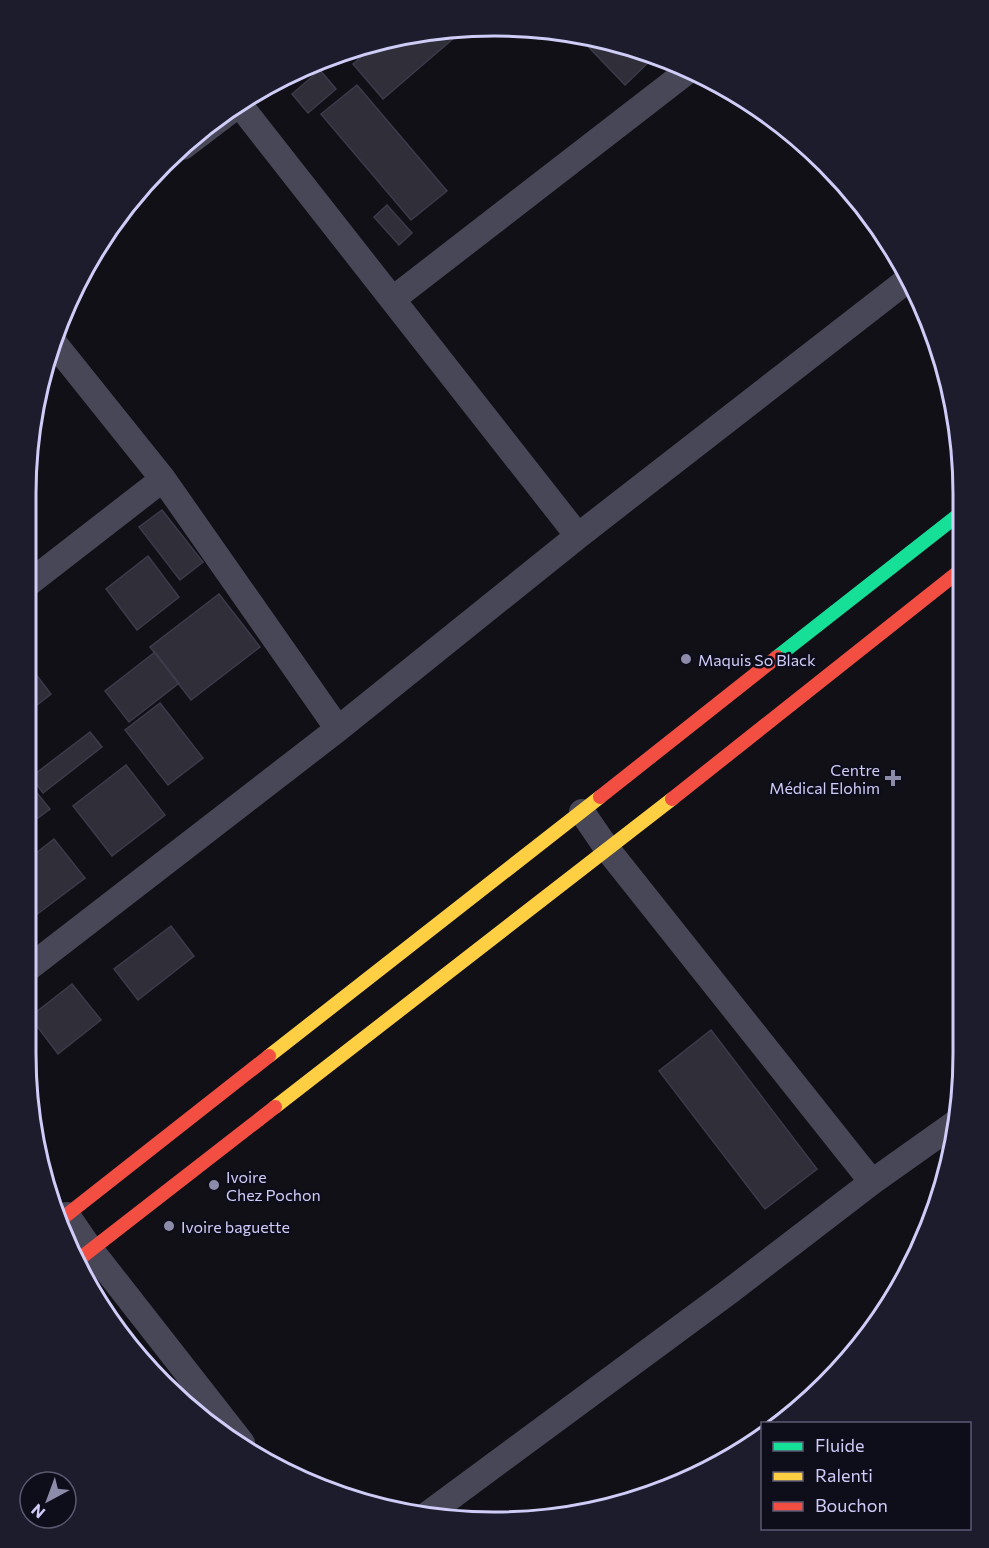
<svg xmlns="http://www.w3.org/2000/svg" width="989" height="1548" font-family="Commissioner,sans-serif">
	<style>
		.building { fill: #2f2e39; stroke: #3c3b4a; stroke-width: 1.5 }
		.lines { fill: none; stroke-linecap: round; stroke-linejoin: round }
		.street { stroke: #474757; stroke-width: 26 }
		.fast { stroke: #16e098; stroke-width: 14 }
		.slow { stroke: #ffcf43; stroke-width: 14 }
		.jam { stroke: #f24e42; stroke-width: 14 }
		.poi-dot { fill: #8c8ba9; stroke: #0e0d1a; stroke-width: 2 }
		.labels { text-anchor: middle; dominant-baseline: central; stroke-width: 5; stroke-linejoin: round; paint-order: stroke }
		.poi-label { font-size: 16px; fill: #cfcdf8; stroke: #0e0d1a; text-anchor: start }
		.rim { fill: none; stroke: #cfcdf8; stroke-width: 3 }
	</style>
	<rect width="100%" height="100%" fill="#111017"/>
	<path class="building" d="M447,29l7,9 -71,61 -30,-35 28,-24z
		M577,35l68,15 11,5 -31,30z
		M320,70l16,19 -28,24 -16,-19z
		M357,85l90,106 -36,29 -90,-106z
		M387,205l25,28 -13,12 -25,-28z
		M162,510l41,52 -23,18 -41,-53z
		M148,556l31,41 -42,33 -31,-41z
		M219,594l41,53 -69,53 -41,-53z
		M155,652l24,31 -50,39 -24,-31z
		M28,664l23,30 -23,18z
		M160,703l43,55 -35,27 -43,-55z
		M90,732l12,15 -59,46 -12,-16z
		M126,765l39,50 -53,41 -39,-50z
		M29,783l21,26 -23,17v-42z
		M54,839l31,39 -53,40 -6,-7 1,-51z
		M171,926l23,30 -56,44 -24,-31z
		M72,984l29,36 -43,34 -28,-37z
		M711,1030l106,139 -52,40 -106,-138z"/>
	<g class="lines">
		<path class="street" d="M239,104l339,432
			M183,147l59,-45
			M393,299l296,-229
			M54,343l109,136 175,250
			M29,583l134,-104
			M582,812l26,38 264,332
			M26,970l312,-241 240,-193 332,-258
			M67,1215l24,35 151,193
			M428,1514l302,-223 142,-109 86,-61"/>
		<path class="fast" d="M777,657l185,-145"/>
		<path class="slow" d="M269,1056l331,-259
			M275,1107l397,-308"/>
		<path class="jam" d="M600,797l177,-140
			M672,799l290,-230
			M59,1221l210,-165
			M78,1260l197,-153"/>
	</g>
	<g class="poi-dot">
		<circle cx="686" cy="659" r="6"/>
		<path d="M890 769h6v6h6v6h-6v6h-6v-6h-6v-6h6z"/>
		<circle cx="214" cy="1185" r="6"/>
		<circle cx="169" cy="1226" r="6"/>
	</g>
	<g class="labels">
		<g class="poi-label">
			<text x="698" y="659">Maquis So Black</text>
			<text x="880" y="769" text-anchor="end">Centre<tspan x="880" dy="18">Médical Elohim</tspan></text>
			<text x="226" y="1176">Ivoire<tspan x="226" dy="18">Chez Pochon</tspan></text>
			<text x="181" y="1226">Ivoire baguette</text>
		</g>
	</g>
	<path d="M0 0H989V1548H0ZM494 36H495A458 458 0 0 1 953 494V1054A458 458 0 0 1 495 1512H494A458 458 0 0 1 36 1054V494A458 458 0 0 1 494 36Z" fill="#1d1c2c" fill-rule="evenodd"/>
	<path class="rim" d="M494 36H495A458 458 0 0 1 953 494V1054A458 458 0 0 1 495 1512H494A458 458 0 0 1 36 1054V494A458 458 0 0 1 494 36Z"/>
	<rect x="761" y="1422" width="210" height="108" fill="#0e0d1a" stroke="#5b5a73" stroke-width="1.5"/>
	<rect x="773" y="1442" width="30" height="9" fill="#16e098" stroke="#5b5a73" stroke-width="1.5"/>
	<text x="815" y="1452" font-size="18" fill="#cfcdf8">Fluide</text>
	<rect x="773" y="1472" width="30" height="9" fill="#ffcf43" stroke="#5b5a73" stroke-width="1.5"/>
	<text x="815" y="1482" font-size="18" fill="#cfcdf8">Ralenti</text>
	<rect x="773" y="1502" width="30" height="9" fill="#f24e42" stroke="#5b5a73" stroke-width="1.5"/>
	<text x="815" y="1512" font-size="18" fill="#cfcdf8">Bouchon</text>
	<g transform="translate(48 1500) rotate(221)"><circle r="28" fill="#0e0d1a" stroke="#5b5a73" stroke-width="1.5"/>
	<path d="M0-4.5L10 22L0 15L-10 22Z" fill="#8c8ba9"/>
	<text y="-9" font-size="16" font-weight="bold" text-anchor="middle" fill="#cfcdf8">N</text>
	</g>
</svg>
